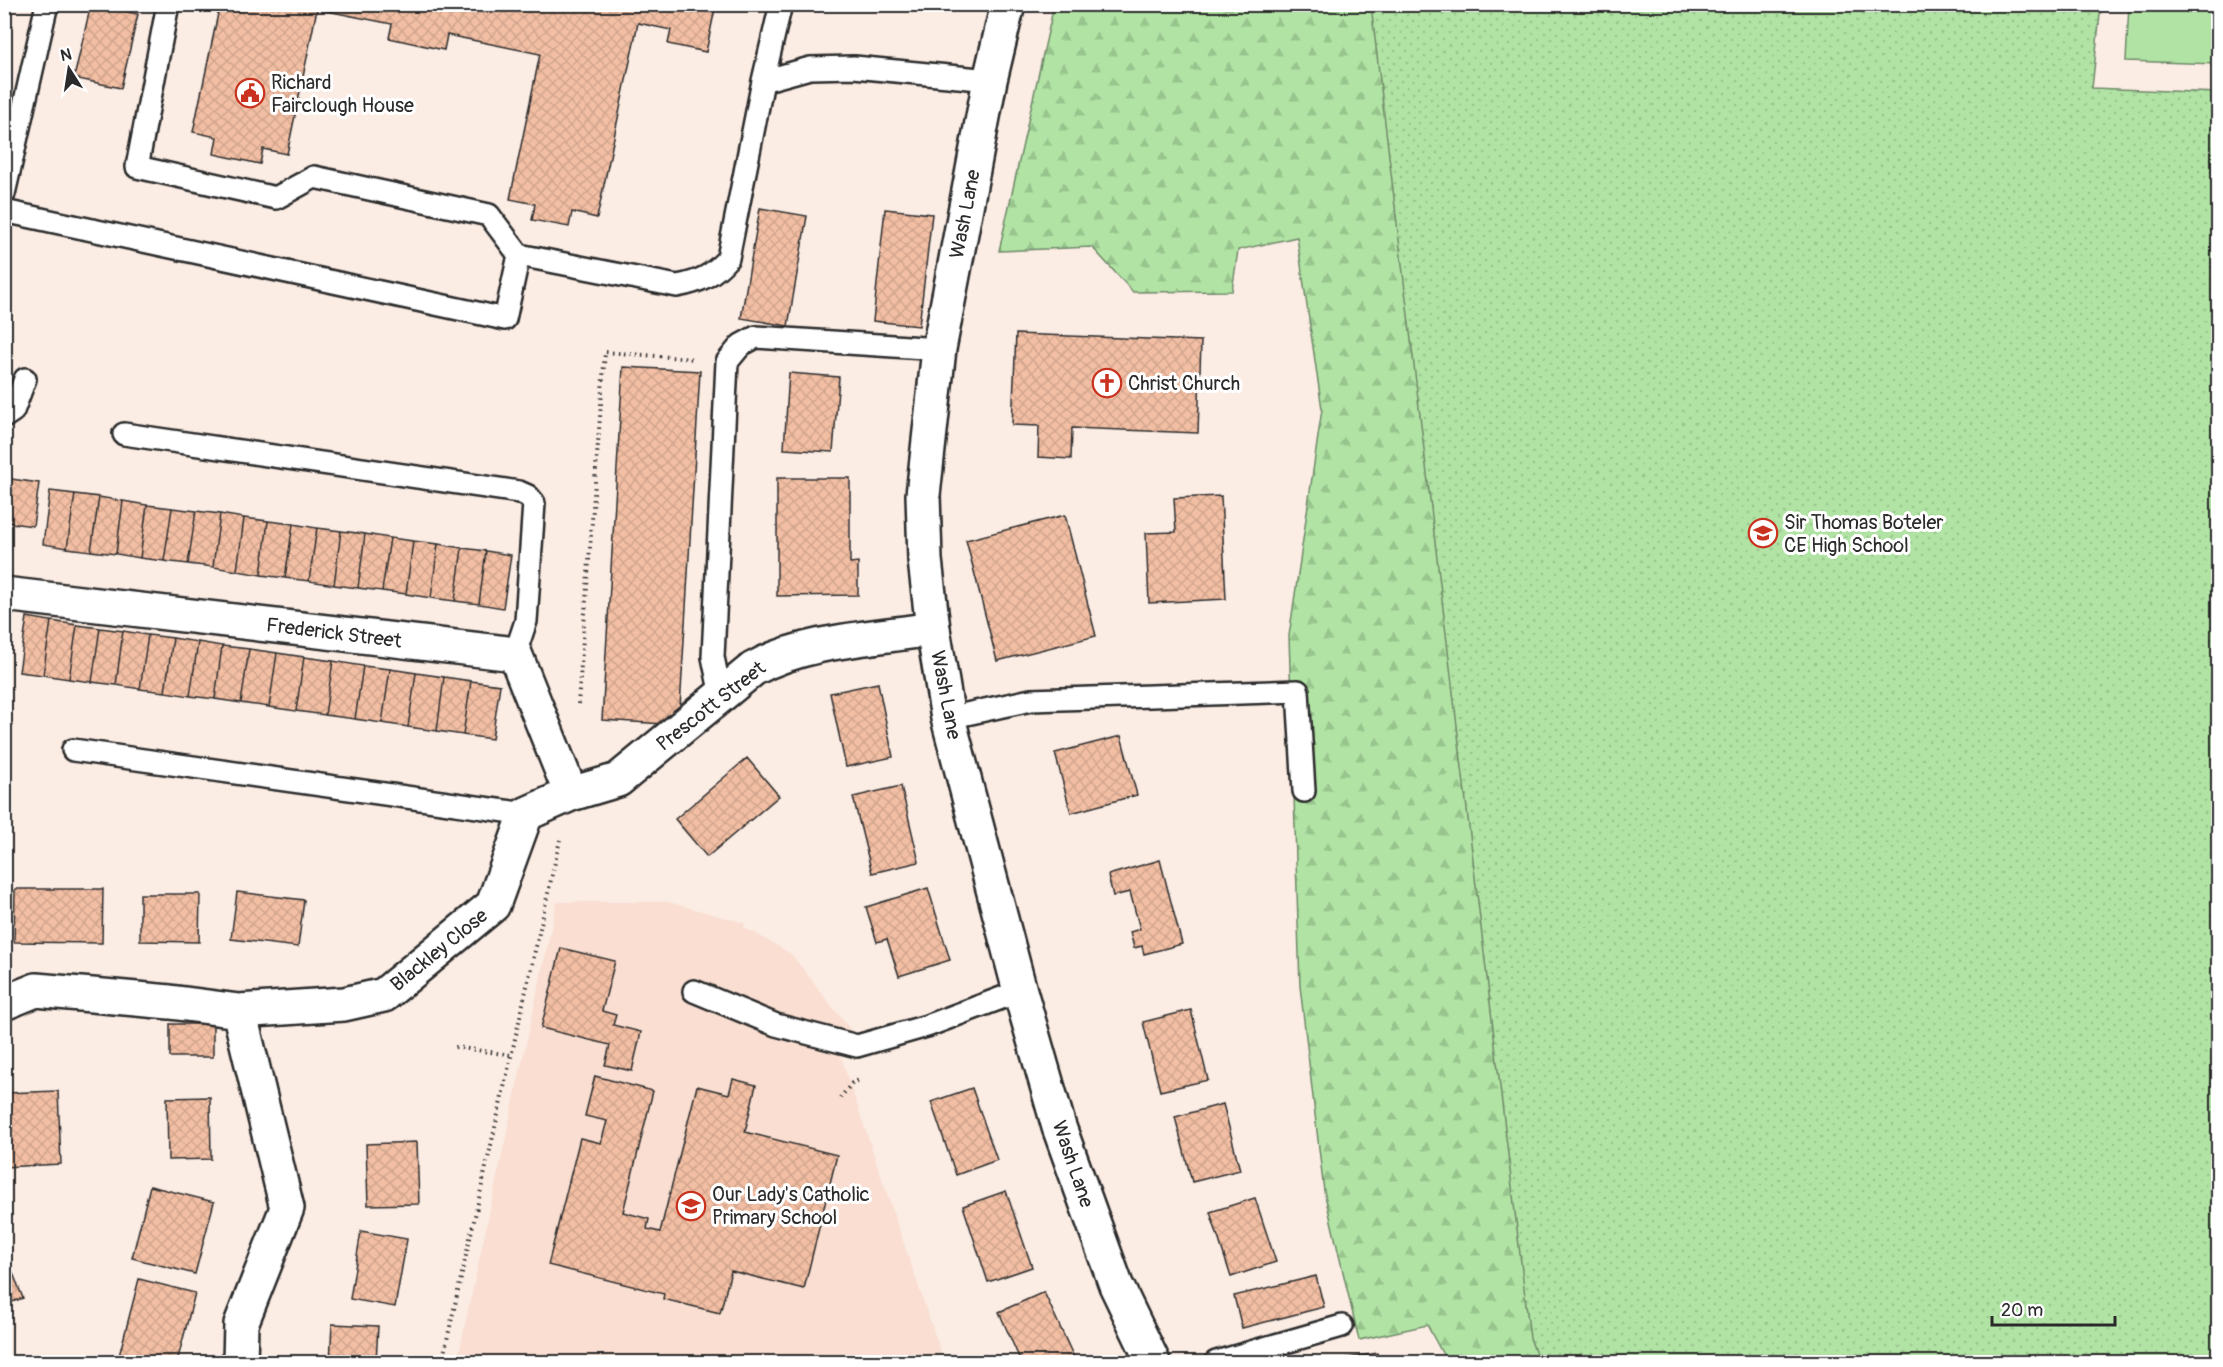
<svg xmlns="http://www.w3.org/2000/svg" width="2223" height="1367" font-family="Pangolin,sans-serif">
	<style>
		.built { fill: #f9ded1 }
		.green { fill: #b1e4a4; stroke: #6e8868; stroke-width: 1.5 }
		.forest { fill: url(#forest-firs); stroke: #6e8868; stroke-width: 1.5 }
		.park { fill: url(#park-dots); stroke: #6e8868; stroke-width: 1.5 }
		.building { fill: url(#building-cross-hatch); stroke: #2b2b2b; stroke-width: 1.5 }
		.lines { fill: none; stroke-linecap: round; stroke-linejoin: round }
		.lane-casing { stroke: #2b2b2b; stroke-width: 26 }
		.street-casing { stroke: #2b2b2b; stroke-width: 38 }
		.secondary-casing { stroke: #2b2b2b; stroke-width: 38 }
		.path { stroke: #2b2b2b; stroke-width: 4; stroke-dasharray: 1.5 4.5; stroke-linecap: butt }
		.lane { stroke: #fff; stroke-width: 21 }
		.street { stroke: #fff; stroke-width: 33 }
		.secondary { stroke: #fff; stroke-width: 33 }
		.labels { text-anchor: middle; dominant-baseline: central; stroke-width: 6; stroke-linejoin: round; paint-order: stroke }
		.poi-label { font-size: 20px; fill: #2b2b2b; stroke: #fff; text-anchor: start }
		.street-label { font-size: 20px; fill: #2b2b2b; stroke: #fff }
	</style>
	<defs>
		<pattern id="forest-firs" width="22" height="20" patternUnits="userSpaceOnUse" patternTransform="scale(1.5)"><rect width="22" height="20" fill="#b1e4a4"/><path d="M5 1l3.5 6h-7zM16 11l3.5 6h-7z" fill="#98c48d"/></pattern>
		<pattern id="park-dots" width="8" height="8" patternUnits="userSpaceOnUse" patternTransform="scale(1.5)"><rect width="8" height="8" fill="#b1e4a4"/><path d="M2 2h.1M6 6h.1" fill="none" stroke="#98c48d" stroke-width="1.8" stroke-linecap="round"/></pattern>
		<pattern id="building-cross-hatch" width="8" height="8" patternUnits="userSpaceOnUse" patternTransform="scale(1.5)"><rect width="8" height="8" fill="#f3bfa4"/><path d="M0 0l8 8M0 8l8-8" fill="none" stroke="#d0a48d"/></pattern>
	</defs>
	<rect width="100%" height="100%" fill="#fbece4"/>
	<filter id="ink" filterUnits="userSpaceOnUse"><feTurbulence type="fractalNoise" baseFrequency=".0167" numOctaves="2"/><feDisplacementMap in="SourceGraphic" scale="12" xChannelSelector="R" yChannelSelector="G"/><feConvolveMatrix kernelMatrix="1 2 1 2 8 2 1 2 1" color-interpolation-filters="sRGB"/></filter>
	<g filter="url(#ink)">
		<path class="built" d="M557,902h111l77,21 -1,4 47,27 64,82 -17,13 106,313h-487z"/>
		<path class="green" d="M2129,5h89v59l-92,-3z"/>
		<path class="forest" d="M1054,5h329l189,1357h-125l-20,-37 -68,15 -35,-149 -24,-205 -11,-350 33,-227 -25,-172 -59,13 -6,41 -99,1 -41,-45 -93,4z"/>
		<path class="park" d="M1371,5h730l-9,83 126,5v1269h-679l-9,-24z"/>
		<path class="building" d="M91,4l47,10 -17,74 -47,-10z
			M220,4h496l-10,48 -38,-8 3,-14 -33,-7 -41,195 -25,-6 -3,15 -37,-7 3,-16 -25,-5 30,-145 -93,-19 -3,15 -55,-12 3,-14 -75,-15 -30,145 -24,-5 -3,15 -46,-10 3,-17 -24,-5z
			M760,208l47,8 -19,110 -47,-8z
			M885,209l47,5 -13,112 -46,-5z
			M1016,334l185,7 -3,92 -126,-5 -1,31 -33,-2 1,-31 -27,-1z
			M623,367l77,4 -21,354 -77,-5z
			M789,373l50,4 -6,75 -49,-3z
			M4,478l35,5 -6,43 -29,-4z
			M777,478h73v85l8,-1v33l-81,1z
			M50,491l25,3 -8,54 -24,-4z
			M75,494l24,3 -8,54 -24,-3z
			M1221,496l5,103 -77,4 -3,-70 30,-1 -2,-34z
			M99,497l24,4 -7,53 -25,-3z
			M123,501l24,4 -7,53 -24,-4z
			M147,505l25,3 -8,53 -24,-3z
			M172,508l24,3 -8,53 -24,-3z
			M196,511l24,3 -7,53 -25,-3z
			M220,514l24,4 -7,53 -24,-4z
			M1065,515l31,121 -99,25 -31,-121z
			M244,518l24,3 -7,54 -24,-4z
			M268,521l25,3 -8,54 -24,-3z
			M293,524l24,4 -8,53 -24,-3z
			M317,528l24,3 -7,54 -25,-4z
			M341,531l24,3 -7,54 -24,-3z
			M365,534l25,4 -8,53 -24,-3z
			M390,538l23,3 -7,53 -24,-3z
			M413,541l25,3 -7,54 -25,-4z
			M438,544l24,4 -7,53 -24,-3z
			M462,548l24,3 -7,53 -24,-3z
			M486,551l25,4 -8,53 -24,-4z
			M27,617l24,4 -8,54 -24,-3z
			M51,621l26,4 -8,54 -26,-4z
			M77,625l23,3 -8,54 -23,-3z
			M100,628l23,3 -7,54 -24,-3z
			M123,631l25,4 -8,54 -24,-4z
			M148,635l25,3 -8,54 -25,-3z
			M173,638l25,4 -8,54 -25,-4z
			M198,642l24,4 -7,53 -25,-3z
			M222,646l27,3 -8,54 -26,-4z
			M249,649l28,4 -8,54 -28,-4z
			M277,653l27,4 -8,54 -27,-4z
			M304,657l29,4 -8,54 -29,-4z
			M333,661l30,5 -8,53 -30,-4z
			M363,666l27,3 -8,54 -27,-4z
			M390,669l26,4 -8,54 -26,-4z
			M416,673l28,4 -7,54 -29,-4z
			M444,677l27,4 -8,54 -26,-4z
			M471,681l29,4 -8,54 -29,-4z
			M878,683l15,74 -47,10 -16,-74z
			M1121,736l16,59 -66,18 -16,-60z
			M747,758l32,38 -72,61 -32,-38z
			M901,786l18,76 -47,11 -19,-76z
			M1160,860l22,84 -38,10 -2,-8 -8,2 -4,-16 10,-3 -10,-37 -17,4 -5,-21z
			M928,888l22,72 -51,16 -12,-37 -10,3 -11,-35z
			M15,889h88l-1,54 -88,-1z
			M237,892l67,8 -6,47 -67,-8z
			M140,894h60l-1,48 -59,-1z
			M561,948l54,13 -13,50 14,4 -3,10 28,7 -9,39 -27,-6 5,-20 -69,-17z
			M1191,1010l17,70 -48,11 -17,-69z
			M170,1024h43v33h-43z
			M595,1076l58,15 -30,121 26,7 -2,10 13,3 37,-146 32,8 4,-15 23,6 -11,47 92,23 -33,134 -73,-18 -11,42 -57,-14 1,-5 -116,-29 32,-127 21,5 6,-22 -22,-5z
			M972,1088l25,72 -41,15 -25,-73z
			M58,1091l3,73 -57,3v-74z
			M210,1097l1,62 -43,1 -1,-62z
			M1223,1104l17,66 -48,12 -17,-65z
			M417,1142l2,62 -51,1 -2,-61z
			M150,1186l64,16 -19,72 -63,-16z
			M1006,1191l26,76 -44,15 -25,-76z
			M1255,1198l21,64 -45,15 -21,-65z
			M361,1231l46,8 -12,68 -45,-8z
			M4,1251l19,47 -19,7z
			M1316,1276l8,31 -82,21 -8,-32z
			M139,1279l56,14 -18,69h-50l-9,-2z
			M1044,1292l32,70h-55l-22,-50z
			M332,1324l46,2 -2,36h-46z
			M4,1348l6,14h-6z
			M1377,1353l2,9h-54z"/>
		<g class="lines">
			<g class="lane-casing">
				<path id="lane" d="M168,4l-31,163 139,31 38,-21 175,38 30,40
					M763,81l18,-77
					M4,194l43,-190
					M4,211l501,108 14,-64 158,31c23,-4 36,-11 51,-28l35,-177 47,-13 44,-1 136,13
					M4,417l9,-6 12,-32
					M124,434l395,58 9,4 6,7 -8,118 -11,33
					M721,696l-8,-39 14,-295 14,-17 15,-8 183,12
					M948,718l83,-18 267,-9 6,100
					M73,750l453,64
					M694,991l82,34 81,21 70,-20 93,-35
					M1216,1362l126,-36"/>
			</g>
			<g class="street-casing">
				<path id="street" d="M4,594l511,60 56,140
					M4,1003l32,-13 134,12 69,9 105,-7 40,-9 109,-90 33,-91 45,-20 47,-14 135,-111c52,-29 121,-31 180,-40
					M239,1011l48,197 -46,116 -1,38"/>
			</g>
			<g class="secondary-casing">
				<path id="secondary" d="M1008,4l-18,76 -51,269 -16,146 2,65 8,69 15,89 72,273 39,136 57,158 37,77"/>
			</g>
			<path class="path" d="M578,704l27,-352 90,7
				M455,1047l56,8
				M840,1098l12,-15 10,-4
				M442,1362l118,-522"/>
			<use href="#lane" class="lane"/>
			<use href="#street" class="street"/>
			<use href="#secondary" class="secondary"/>
		</g>
	</g>
	<defs>
		<g id="civic-ring" transform="scale(1.5)"><circle r="9.5" fill="#fff" stroke="#c8321e" stroke-width="1.5"/><path d="M-.6-6.5H3V-4.5H.6V-3L4-1V1h2V6H-6V1h2V-1L-.6-3ZM-1.2 2.5V6h2.4V2.5Z" fill="#c8321e"/></g>
		<g id="church-ring" transform="scale(1.5)"><circle r="9.5" fill="#fff" stroke="#c8321e" stroke-width="1.5"/><path d="M-1.2-6h2.4v3.5h3.3v2.4h-3.3V6h-2.4V-.1h-3.3v-2.4h3.3Z" fill="#c8321e"/></g>
		<g id="school-ring" transform="scale(1.5)"><circle r="9.5" fill="#fff" stroke="#c8321e" stroke-width="1.5"/><path d="M0-5L7-2L0 1L-7-2ZM-4 1L0 2.5L4 1V4Q0 6-4 4Z" fill="#c8321e"/></g>
	</defs>
	<g fill-rule="evenodd">
		<use href="#civic-ring" x="250" y="93"/>
		<use href="#church-ring" x="1107" y="383"/>
		<use href="#school-ring" x="1763" y="533"/>
		<use href="#school-ring" x="691" y="1206"/>
	</g>
	<g class="labels">
		<g class="poi-label">
			<text x="271" y="82">Richard<tspan x="271" dy="23">Fairclough House</tspan></text>
			<text x="1128" y="383">Christ Church</text>
			<text x="1784" y="522">Sir Thomas Boteler<tspan x="1784" dy="23">CE High School</tspan></text>
			<text x="712" y="1194">Our Lady's Catholic<tspan x="712" dy="23">Primary School</tspan></text>
		</g>
		<g class="street-label">
			<text transform="translate(965 214) rotate(-79)">Wash Lane</text>
			<text transform="translate(334 633) rotate(7)">Frederick Street</text>
			<text transform="translate(946 695) rotate(79)">Wash Lane</text>
			<text transform="translate(711 706) rotate(-38)">Prescott Street</text>
			<text transform="translate(439 950) rotate(-39)">Blackley Close</text>
			<text transform="translate(1073 1164) rotate(71)">Wash Lane</text>
		</g>
	</g>
	<rect width="2223" height="1367" fill="none" stroke="#fff" stroke-width="24"/>
	<rect x="12" y="12" width="2199" height="1343" fill="none" stroke="#2b2b2b" stroke-width="2" filter="url(#ink)"/>
	<g transform="translate(69 69) rotate(348)" stroke="#ffffff" stroke-width="4.5" paint-order="stroke">
	<path d="M0-4.5L10 22L0 15L-10 22Z" fill="#2b2b2b"/>
	<text y="-9" font-size="16" font-weight="bold" text-anchor="middle" fill="#2b2b2b">N</text>
	</g>
	<path d="M1992 1316v9h123v-9" fill="none" stroke="#2b2b2b" stroke-width="3"/>
	<text x="2001" y="1316" font-size="18" fill="#2b2b2b" stroke="#ffffff" stroke-width="4.5" paint-order="stroke">20 m</text>
</svg>
